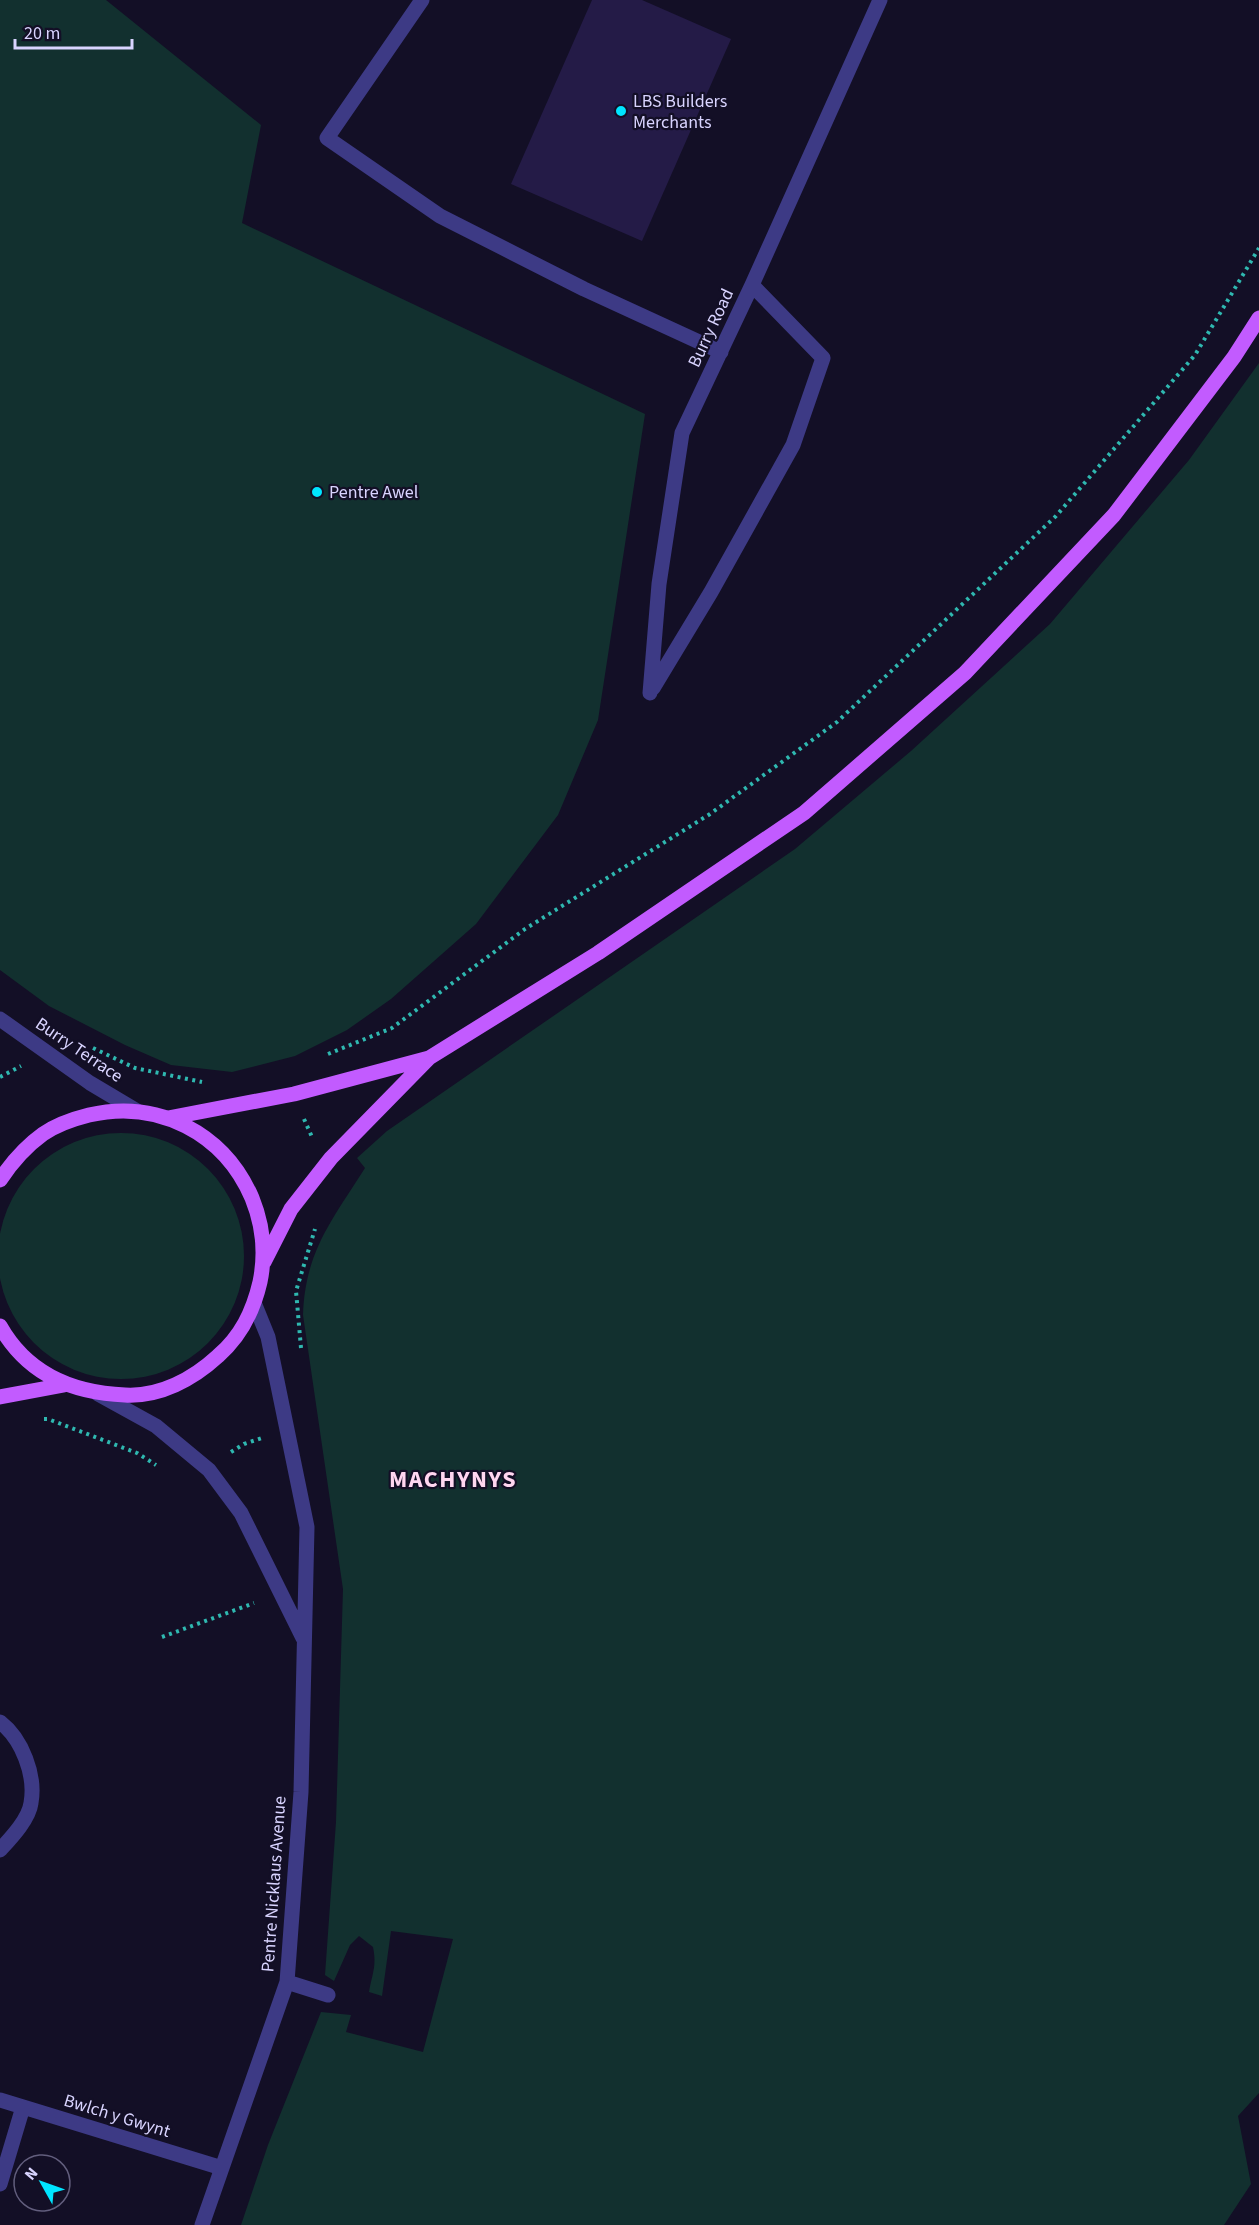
<svg xmlns="http://www.w3.org/2000/svg" width="1259" height="2225" font-family="'Source Sans 3',sans-serif">
	<style>
		.green { fill: #12302f }
		.building { fill: #241b47 }
		.lines { fill: none; stroke-linecap: round; stroke-linejoin: round }
		.path { stroke: #2fb8b0; stroke-width: 4; stroke-dasharray: 3 4.5; stroke-linecap: butt }
		.minor { stroke: #3d3a85; stroke-width: 15 }
		.major { stroke: #c25bff; stroke-width: 15 }
		.poi-dot { fill: #00e5ff; stroke: #130f26; stroke-width: 2 }
		.labels { text-anchor: middle; dominant-baseline: central; stroke-width: 4.5; stroke-linejoin: round; paint-order: stroke }
		.poi-label { font-size: 18px; fill: #d9d4ff; stroke: #130f26; text-anchor: start }
		.street-label { font-size: 18px; fill: #d9d4ff; stroke: #130f26 }
		.district-label { font-size: 24px; font-weight: bold; letter-spacing: 1.5px; fill: #ffd6f0; stroke: #130f26 }
	</style>
	<rect width="100%" height="100%" fill="#130f26"/>
	<path class="green" d="M0,0h106l155,125 -19,98 403,191 -47,306 -40,95 -82,109 -85,75 -44,31 -52,26 -63,16 -61,-7 -46,-20 -76,-39 -49,-36z
		M1259,363v1730l-21,23 13,68 -27,41h-983l27,-80 53,-133 30,3 -5,17 77,20 30,-113 -62,-8 -9,65 -13,-4c3,-18 8,-26 4,-45l-14,-11 -9,9 -16,36 -9,-6 11,-153 7,-233 -40,-274c2,-64 30,-96 62,-147l-8,-10 30,-27 408,-282 116,-98 139,-127 139,-164z
		M-2 1256a123 123 0 1 1 246 0a123 123 0 1 1-246 0Z"/>
	<path class="building" d="M592,0h50l89,39 -89,202 -131,-57z"/>
	<g class="lines">
		<path class="path" d="M93,1048l42,20 67,14
			M328,1054l64,-26 133,-99 185,-115 127,-92 219,-206 139,-161 64,-107
			M0,1077l21,-11
			M304,1119l8,18
			M301,1348l-5,-57 19,-62
			M44,1419h4l89,34 19,12
			M231,1452l13,-8 18,-6
			M162,1637l92,-34"/>
		<path class="minor" d="M422,0l-95,138 113,78 144,73 137,63
			M653,688l58,-96 82,-147 30,-87 -71,-73
			M650,693l9,-109 23,-151 70,-148 128,-285
			M0,1019l90,64 47,28
			M98,1394l58,32 53,44 32,43 62,125
			M0,1722c22,17 36,53 31,81 -2,16 -20,35 -31,47
			M287,1982l41,13
			M0,2100l222,68
			M0,2184l23,-77
			M202,2225l85,-243 14,-190 6,-265 -39,-190 -13,-32"/>
		<path class="major" d="M168,1118l126,-24 135,-36
			M0,1180c12,-18 25,-33 43,-46 13,-9 30,-15 46,-19 69,-16 135,18 163,83 11,27 14,55 8,84 -7,30 -19,54 -42,74 -25,23 -58,41 -93,39 -53,-2 -98,-21 -125,-69
			M264,1262l27,-53 40,-51 98,-100 169,-105 206,-140 161,-140 149,-158 120,-158 25,-39
			M0,1397l64,-12"/>
	</g>
	<g class="poi-dot">
		<circle cx="621" cy="111" r="6"/>
		<circle cx="317" cy="492" r="6"/>
	</g>
	<g class="labels">
		<g class="poi-label">
			<text x="633" y="101">LBS Builders<tspan x="633" dy="21">Merchants</tspan></text>
			<text x="329" y="492">Pentre Awel</text>
		</g>
		<g class="street-label">
			<text transform="translate(711 328) rotate(-65)">Burry Road</text>
			<text transform="translate(79 1050) rotate(34)">Burry Terrace</text>
			<text transform="translate(274 1884) rotate(-86)">Pentre Nicklaus Avenue</text>
			<text transform="translate(117 2116) rotate(17)">Bwlch y Gwynt</text>
		</g>
		<g class="district-label">
			<text x="453" y="1479">MACHYNYS</text>
		</g>
	</g>
	<g transform="translate(42 2183) rotate(310)"><circle r="28" fill="#130f26" stroke="#625e7d" stroke-width="1.5"/>
	<path d="M0-4.5L10 22L0 15L-10 22Z" fill="#00e5ff"/>
	<text y="-9" font-size="16" font-weight="bold" text-anchor="middle" fill="#d9d4ff">N</text>
	</g>
	<path d="M15 39v9h117v-9" fill="none" stroke="#d9d4ff" stroke-width="3"/>
	<text x="24" y="39" font-size="18" fill="#d9d4ff" stroke="#130f26" stroke-width="4.5" paint-order="stroke">20 m</text>
</svg>
